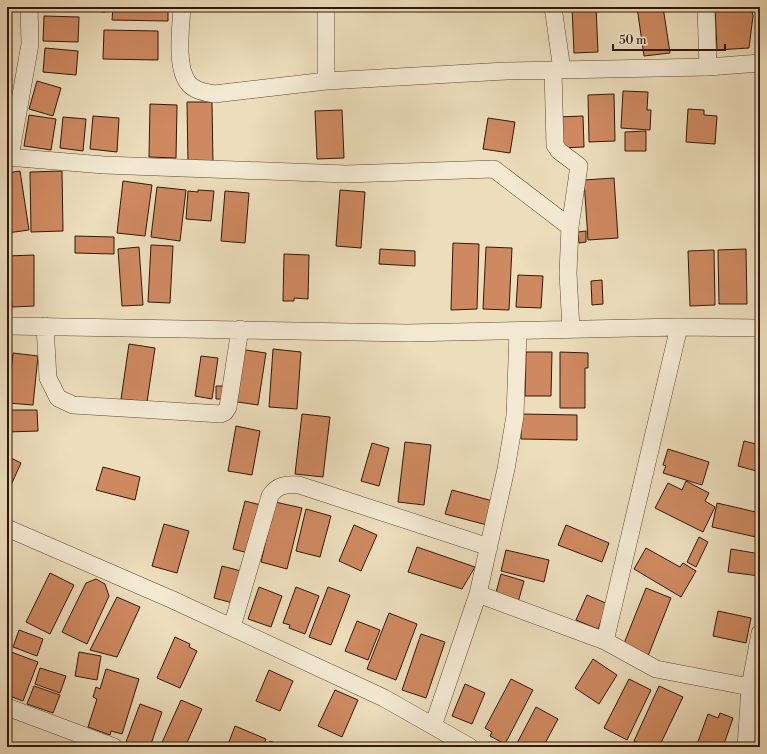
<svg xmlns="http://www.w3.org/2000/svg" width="767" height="754" font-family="'Libre Bodoni',serif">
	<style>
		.building { fill: #ce8960; stroke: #311708 }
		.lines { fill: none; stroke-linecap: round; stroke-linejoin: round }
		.street-casing { stroke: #604835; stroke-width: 18 }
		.street { stroke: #f3e9d3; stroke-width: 17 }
	</style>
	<rect width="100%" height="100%" fill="#ecddbb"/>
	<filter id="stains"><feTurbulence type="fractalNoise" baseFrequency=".005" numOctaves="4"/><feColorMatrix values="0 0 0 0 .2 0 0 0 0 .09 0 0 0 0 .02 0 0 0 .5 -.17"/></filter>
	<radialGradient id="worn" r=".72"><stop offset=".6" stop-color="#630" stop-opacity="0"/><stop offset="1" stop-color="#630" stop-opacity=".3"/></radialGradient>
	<path class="building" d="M44,7h62l-1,5z
		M113,7h55v14l-56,-1z
		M572,7h24l2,45 -24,1z
		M637,7h26l7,46 -26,3z
		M715,7h36l2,9 -4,32 -32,2z
		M44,16l35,1 -1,25 -35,-1z
		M104,30l54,1v29l-55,-1z
		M45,48l33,3 -2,24 -33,-3z
		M37,81l24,7 -8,28 -24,-7z
		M623,91l25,1 -1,18h4l-1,20 -29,-2z
		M614,94l1,47 -26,1 -1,-47z
		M187,102h25l1,62h-25z
		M150,104l27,1 -1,53 -27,-1z
		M688,109l16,1v5l13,1 -2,28 -29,-2z
		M342,110l2,48 -27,1 -2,-48z
		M29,115l27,4 -5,31 -27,-4z
		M93,116l26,2 -2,34 -27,-3z
		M583,116l1,31 -26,1 -1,-31z
		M63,117l23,2 -3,32 -23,-3z
		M488,118l27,4 -5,31 -27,-4z
		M646,131v20h-21v-19z
		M20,171l9,59 -22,3v-60z
		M62,171l1,60 -32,1 -1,-60z
		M614,178l4,60 -30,2 -4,-60z
		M123,181l29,4 -7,51 -28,-3z
		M157,187l29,3 -6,51 -29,-4z
		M198,190l16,1 -3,30 -25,-2 2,-28 10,1z
		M340,190l25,2 -4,56 -25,-2z
		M225,191l24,2 -4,50 -24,-2z
		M586,231v11l-7,1 -1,-11z
		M75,236l39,1v17l-39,-1z
		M453,243l26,1 -2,65 -26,1z
		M151,245l22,1 -3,57 -22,-1z
		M139,247l4,58 -21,1 -4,-57z
		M486,247l26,1 -3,62 -26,-1z
		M756,248h4v57h-3z
		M380,249l35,2v15l-36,-2z
		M746,249l1,55h-28l-1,-54z
		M714,250l1,55 -25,1 -2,-55z
		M284,254l25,1 -1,44 -14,-1v3h-11z
		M34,255v51l-22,1 -1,-12h-2l-2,-39z
		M518,275l25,1 -2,32 -25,-1z
		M602,280l1,24 -11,1 -1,-24z
		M129,344l26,4 -8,54 -26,-3z
		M239,349l27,4 -8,52 -27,-4z
		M273,349l28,3 -4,57 -28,-2z
		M526,352h26l-1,44h-26z
		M560,352l28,1v15h-3v40h-25z
		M13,353l25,3 -5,49 -25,-2z
		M201,356l17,2 -6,41 -17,-3z
		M216,386h8l-1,13h-7z
		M7,410h30l1,21 -31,1z
		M302,414l28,3 -7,60 -28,-3z
		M521,414l56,1v25l-56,-1z
		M236,426l24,5 -8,44 -24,-4z
		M744,441l16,4v27l-22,-6z
		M405,442l26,3 -7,60 -26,-3z
		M372,443l17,5 -10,38 -18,-5z
		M668,449l41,13 -7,23 -39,-12 3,-7 -3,-1z
		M7,456l14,7 -14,31z
		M103,467l37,10 -5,23 -39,-10z
		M686,481l23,12 -4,8 10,6 -12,25 -48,-24 13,-25 14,7z
		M452,490l41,11 -6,24 -42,-11z
		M245,501l20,5 -13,48 -19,-5z
		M275,502l27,6 -15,61 -26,-7z
		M717,503l43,10v25l-48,-11z
		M306,509l25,7 -11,41 -24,-6z
		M164,524l25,7 -12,42 -25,-7z
		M354,525l23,10 -16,36 -22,-10z
		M566,525l43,18 -7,19 -44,-17z
		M699,537l9,5 -12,25 -9,-5z
		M417,547l58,20 -13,22 -54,-17z
		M646,548l34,19 3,-4 13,8 -15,26 -47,-28z
		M731,549l29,5v22l-32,-4z
		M506,550l43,10 -5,22 -43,-11z
		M222,566l23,6 -8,32 -23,-6z
		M50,573l24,12 -24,49 -24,-12z
		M501,574l23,7 -7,25 -23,-6z
		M96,579l9,5 4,12 -22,48 -25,-12 24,-49z
		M259,587l23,9 -11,31 -23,-8z
		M296,587l23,9 -14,38 -16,-6 1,-3 -7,-2z
		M328,587l22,8 -19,50 -22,-8z
		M646,588l25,10 -23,58 -25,-10z
		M587,595l21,9 -10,25 -22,-9z
		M117,597l23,10 -23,50 -27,-7z
		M718,611l33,7 -5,25 -33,-7z
		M389,613l28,11 -21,56 -29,-11z
		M357,621l23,9 -12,30 -23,-9z
		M19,630l24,9 -6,17 -24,-9z
		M421,634l24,8 -19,56 -24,-8z
		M175,637l15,7 -1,3 8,4 -17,37 -23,-10z
		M11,652l27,10 -15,39 -16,-6v-32z
		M79,652l22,4 -4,24 -22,-4z
		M593,659l24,16 -18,29 -24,-16z
		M40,668l26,8 -6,17 -25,-9z
		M106,669l33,10 -17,55 -11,-3 -1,4 -22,-8 9,-28 -4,-2 3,-10 4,2z
		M269,670l24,11 -13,30 -24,-10z
		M511,679l22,11 -28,54 -15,-8 2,-4 -7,-4z
		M629,679l22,11 -24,50 -23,-12z
		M465,684l20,9 -13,31 -20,-8z
		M34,686l26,9 -7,18 -26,-9z
		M659,686l24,11 -24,50h-12l-13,-6z
		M335,690l23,10 -16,37 -24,-11z
		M181,700l21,9 -17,38h-25z
		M140,704l22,8 -12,35h-10l-14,-5z
		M536,707l22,12 -15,28h-28z
		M720,713l13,5 -10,29h-27l12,-33 10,4z
		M235,726l31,13 -3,8h-36z
		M270,741l14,6h-17z"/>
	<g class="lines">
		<g class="street-casing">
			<path id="street" d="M182,7c-1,20 -7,61 7,77 6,7 16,8 25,10l112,-13 180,-10 202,-4 52,-4
				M553,7l9,63
				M706,7l2,60
				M553,70l2,75 4,6 20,15 -9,61
				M326,81v-74
				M7,157l97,8 242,9 148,-5 76,58 -2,46 3,57
				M10,157l20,-113 -1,-37
				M7,326l401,7 271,-6 81,1
				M45,326l3,52 10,20 15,7 148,9 4,-2 3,-5 12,-78
				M7,528l166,72 211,98 86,49
				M478,594l127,47 51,28 94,18
				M232,627l38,-131c7,-11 16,-12 29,-11l190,62
				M605,641l74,-314
				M7,707l107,40
				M433,726l45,-132 28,-125 9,-53 3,-85
				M746,747l4,-60 10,-54"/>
		</g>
		<use href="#street" class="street"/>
	</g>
	<rect width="767" height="754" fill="none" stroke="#ecddbb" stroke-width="24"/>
	<rect x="8" y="8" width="751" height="738" fill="none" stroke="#311708" stroke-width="2"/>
	<rect x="12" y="12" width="743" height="730" fill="none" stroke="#311708"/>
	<path d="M613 44v6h112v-6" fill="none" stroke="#311708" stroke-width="2"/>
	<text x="619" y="44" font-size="12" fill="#311708" stroke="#f3e9d3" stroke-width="3" paint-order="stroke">50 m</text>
	<rect width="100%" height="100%" filter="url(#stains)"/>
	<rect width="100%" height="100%" fill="url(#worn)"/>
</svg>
